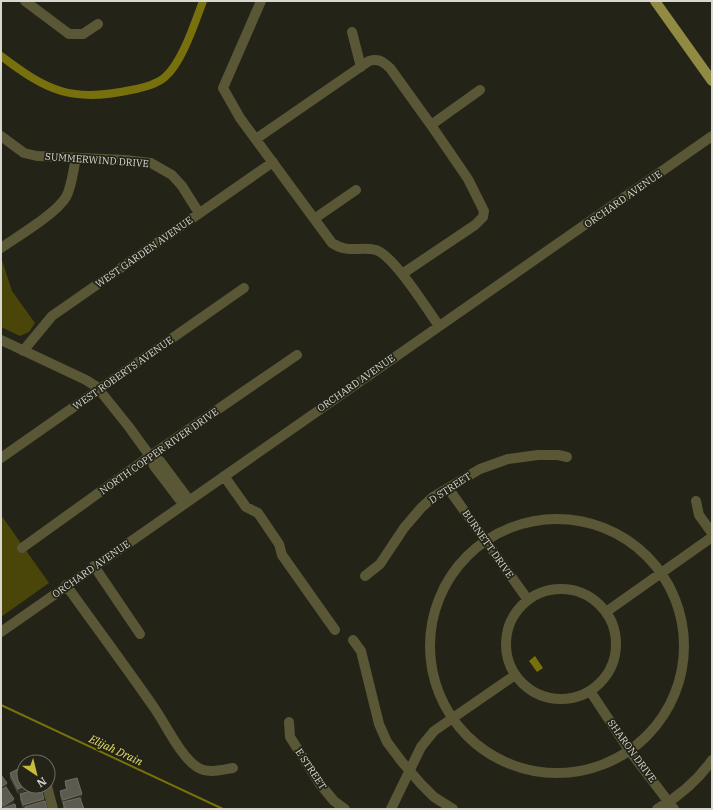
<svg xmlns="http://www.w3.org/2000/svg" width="713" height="810" font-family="'IBM Plex Serif',serif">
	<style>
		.green { fill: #4a4509 }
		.water { fill: #77700d }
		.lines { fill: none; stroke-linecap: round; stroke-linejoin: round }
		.stream { stroke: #77700d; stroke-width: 2 }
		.canal { stroke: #77700d; stroke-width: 8 }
		.minor { stroke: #595736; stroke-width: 10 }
		.major { stroke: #908a43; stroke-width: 10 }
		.wall { fill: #4c4c40 }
		.shaded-wall { fill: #363529 }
		.building { fill: #5c5b4f; stroke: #6f6e64 }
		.labels { text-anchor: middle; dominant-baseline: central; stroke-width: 3.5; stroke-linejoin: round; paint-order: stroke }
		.street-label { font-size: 10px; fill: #d8d8d0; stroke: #232317 }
		.water-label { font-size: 11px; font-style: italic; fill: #ede46f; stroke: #232317 }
	</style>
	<rect width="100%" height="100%" fill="#232317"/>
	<path class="green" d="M1,257l11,34 23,32 -6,9 -9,4 -19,-9z
		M1,515l48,68 -48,34z"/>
	<path class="water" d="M535,656l8,12 -6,4 -8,-11z"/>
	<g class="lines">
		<path class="stream" d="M1,705l222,104"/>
		<path class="canal" d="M1,56c46,35 71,47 130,34 11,-2 25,-5 34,-13 17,-14 30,-55 38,-76"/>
		<path class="minor" d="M25,1l44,33h14l15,-10
			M261,1l-38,87 17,30 92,125c17,11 27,3 44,7 18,6 51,59 63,76
			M352,32l9,35
			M431,125l49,-35
			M1,136l23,17 13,3 88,4 26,3 21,12 10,11 17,27
			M256,139l113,-78c10,-3 14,1 21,7l41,57 37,54 16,32 -1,6 -8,8 -73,49
			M314,219l42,-29
			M1,248c17,-12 56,-35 65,-51 6,-11 7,-27 10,-39
			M1,340l85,40 11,7 32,40 21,29 4,10 29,38
			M23,351l29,-35 221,-154
			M150,456l10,5 29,39
			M1,458l243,-170
			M224,476l22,31 12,6 21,31 3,11 53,75
			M448,488l80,112
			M696,501l3,14 13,18
			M430 646a127 127 0 1 1 254 0a127 127 0 1 1-254 0Z
			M22,548l128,-92 147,-101
			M94,566l46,68
			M365,576l15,-12 24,-36 17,-20 12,-11 15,-9 32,-19 28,-10 30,-4h20l9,2
			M66,585c30,42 60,82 89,124 11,16 26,48 42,58 10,7 25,3 36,1
			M506 644a55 55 0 1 1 110 0a55 55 0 1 1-110 0Z
			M606,612l106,-75
			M1,632l711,-496
			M353,640l8,11 18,73 8,18 15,20 19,22 13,13 19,12
			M590,691l39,59 45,59
			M289,722l1,15 30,47 14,17 11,8
			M47,786l6,23
			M391,809l30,-62 13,-16 81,-56
			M657,809c21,-12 41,-29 55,-49"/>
		<path class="major" d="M655,1l57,80"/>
	</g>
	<path class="wall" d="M24,766v18l1,7 -7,3 -8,-16v-5z
		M1,775l13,29 -11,4 -2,-2z
		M65,781l17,18 -1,1 3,9h-21v-4l-3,-9v-5l6,-2 -1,-3z
		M20,794l24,7 3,8h-24l-3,-10z"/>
	<path class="shaded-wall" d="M7,783v5l-6,4v-5z
		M25,786v5l-7,3v-5z
		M82,794v5l-19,6v-5z
		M14,799v5l-8,5h-2v-3z
		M44,799v5l-19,3v2h-2v-4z"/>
	<path class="building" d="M24,766v13l-2,1 2,6 -6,3 -8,-16z
		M1,775l6,8 -6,4z
		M77,778l5,16 -19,6 -3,-9 7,-2 -2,-8z
		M6,787l8,12 -10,7 -3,-5v-11z
		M41,788l3,11 -21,6 -3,-11z
		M80,798l4,11h-19l-2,-7z
		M45,801l2,8h-22v-2z
		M15,804l1,5h-15z"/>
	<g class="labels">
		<g class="street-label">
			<text transform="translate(97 160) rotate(4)">SUMMERWIND DRIVE</text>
			<text transform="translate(623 199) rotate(-35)">ORCHARD AVENUE</text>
			<text transform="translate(144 252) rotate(-35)">WEST GARDEN AVENUE</text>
			<text transform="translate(123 373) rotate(-35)">WEST ROBERTS AVENUE</text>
			<text transform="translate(356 383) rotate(-35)">ORCHARD AVENUE</text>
			<text transform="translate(159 451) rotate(-35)">NORTH COPPER RIVER DRIVE</text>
			<text transform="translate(450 488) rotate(-33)">D STREET</text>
			<text transform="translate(488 544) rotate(55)">BURNETT DRIVE</text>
			<text transform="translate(91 569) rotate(-35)">ORCHARD AVENUE</text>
			<text transform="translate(632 751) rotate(54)">SHARON DRIVE</text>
			<text transform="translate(311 769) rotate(56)">E STREET</text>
		</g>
		<g class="water-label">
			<text transform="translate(116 750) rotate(25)">Elijah Drain</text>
		</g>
	</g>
	<rect width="713" height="810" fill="none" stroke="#d8d8d0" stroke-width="4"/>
	<g transform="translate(36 774) rotate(145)"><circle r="19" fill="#232317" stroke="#6b6b61"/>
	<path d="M0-3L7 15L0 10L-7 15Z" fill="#c6bc3c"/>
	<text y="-6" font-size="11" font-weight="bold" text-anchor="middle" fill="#d8d8d0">N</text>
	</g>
</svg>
